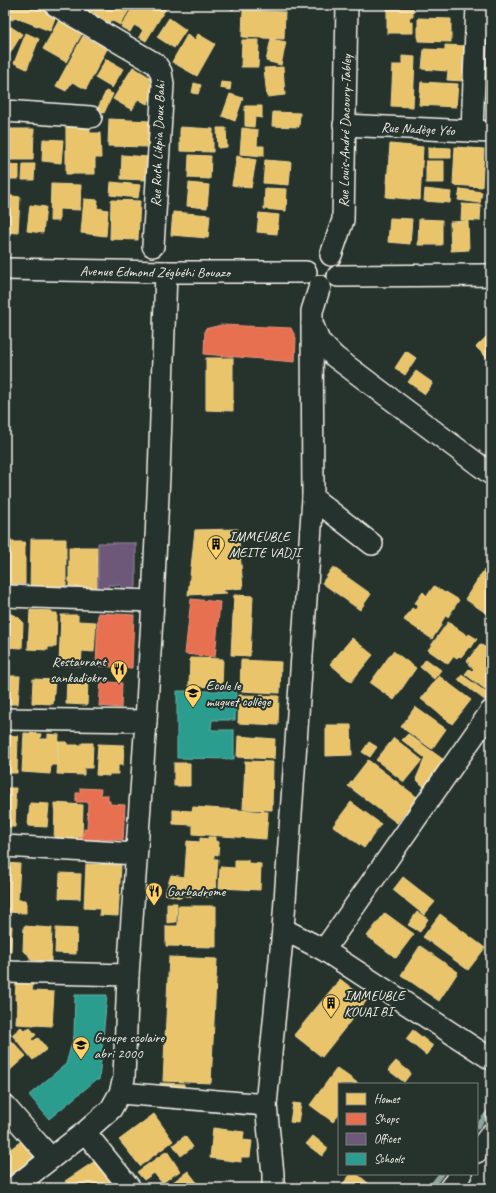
<svg xmlns="http://www.w3.org/2000/svg" width="496" height="1193" font-family="Caveat,sans-serif">
	<style>
		.homes { fill: #e9c46a; stroke: #ecd290 }
		.shops { fill: #e76f51; stroke: #eb967e }
		.offices { fill: #6d597a; stroke: #96879b }
		.schools { fill: #2a9d8f; stroke: #67b6aa }
		.lines { fill: none; stroke-linecap: round; stroke-linejoin: round }
		.stream { stroke: #8ea2a0; stroke-width: 5 }
		.minor-casing { stroke: #f4f1e8; stroke-width: 24 }
		.minor { stroke: #26332d; stroke-width: 21 }
		.labels { text-anchor: middle; dominant-baseline: central; stroke-width: 4; stroke-linejoin: round; paint-order: stroke }
		.street-label { font-size: 14px; fill: #f4f1e8; stroke: #26332d }
		.poi-label { font-size: 14px; fill: #f4f1e8; stroke: #26332d; text-anchor: start }
	</style>
	<rect width="100%" height="100%" fill="#26332d"/>
	<filter id="ink" filterUnits="userSpaceOnUse"><feTurbulence type="fractalNoise" baseFrequency=".025" numOctaves="2"/><feDisplacementMap in="SourceGraphic" scale="8" xChannelSelector="R" yChannelSelector="G"/><feConvolveMatrix kernelMatrix="1 2 1 2 8 2 1 2 1" color-interpolation-filters="sRGB"/></filter>
	<g filter="url(#ink)">
		<path class="homes" d="M5,5h34l18,8 -7,18 -36,-14 -1,3 -8,-3z
			M76,5h21l-6,9z
			M98,5h34l-12,20 -9,-5 -2,3 -16,-10z
			M134,5l6,4 2,-4h26l-22,36 -7,-4 4,-7 -9,-5 -4,7 -9,-5z
			M225,5h11l-3,5z
			M387,5h26v12h-4l1,5h3v11h-26z
			M243,10l42,2 -1,27 -42,-2z
			M169,18l17,12 -12,18 -17,-11z
			M418,18l33,1v23l-33,-1z
			M59,20l13,8 2,-3 10,5 -18,32 -23,-13z
			M5,23l17,11 -15,24 -2,-1z
			M26,33l13,6 -12,30 -13,-6z
			M198,34l17,10 -18,32 -25,-14 15,-27 8,5z
			M83,36l24,13 -21,40 -14,-7 -6,9 -10,-5z
			M271,39l15,3 -5,23 -15,-4z
			M242,40h17l-1,27h-17z
			M445,45l21,1 -2,35 -17,-1 1,-9 -26,-2 2,-20 21,1z
			M402,56l13,1 -2,50 -22,-1 2,-41h9z
			M106,59l17,10 -11,19 -17,-10z
			M133,67l18,11 -2,4 8,6 -10,16 -9,-5 -6,11 -19,-11z
			M283,67l2,28 -18,2 -3,-29z
			M221,82l10,1 -1,7 -10,-2z
			M421,82l37,2 -2,23 -37,-2z
			M194,83l7,2 -3,9 -6,-1z
			M106,91l7,3 -9,19 -7,-3z
			M230,94l13,4 -8,23 -13,-5z
			M245,106h17v12l-7,-1 -1,10 -9,-1z
			M273,112l27,1 -1,14 -27,-1z
			M109,119l41,2 -1,26 -41,-1z
			M90,126v7h10l1,25h-6v16h-29v-47z
			M180,127l33,2v23l-33,-1z
			M217,128h9l1,19 -9,1z
			M242,128l16,2 -1,16h7v10l-24,-2z
			M10,129h24l-1,31h-24z
			M43,139l20,1 -2,23 -19,-2z
			M390,144l33,3 -3,53 -34,-3z
			M428,147l23,1v10h-23z
			M455,147l29,2 -2,38 -29,-2z
			M122,155l26,2 -1,23 -26,-1z
			M189,155l22,1 -1,23 -22,-1z
			M237,156l19,4 -5,28 -19,-3z
			M265,160l26,2 -2,23 -26,-2z
			M426,161h18v22h-18z
			M9,164l10,1v14h-11z
			M23,164h12l-1,16h-12z
			M111,182l29,3 -2,13 -28,-3z
			M189,183l20,2 -2,23 -20,-2z
			M51,184l30,1 -1,25 -21,-1v12h-9z
			M265,188l22,1 -1,22 -22,-2z
			M425,189l26,3 -1,11 -26,-2z
			M460,189l22,3 -2,11 -22,-3z
			M5,195l15,2 -2,36 -13,-1z
			M84,199l14,1 -1,8 11,2 -2,26 -25,-3z
			M111,200l29,1 -2,39 -28,-1z
			M462,204l19,1 -1,16 -19,-1z
			M30,205l16,2 -3,26 -16,-2z
			M173,212l37,3 -2,23 -37,-3z
			M259,213l20,2 -2,19 -20,-2z
			M390,218l22,1 -2,25 -22,-2z
			M419,219l23,1v25h-24z
			M468,221l1,29 -18,1 -1,-29z
			M486,337l5,5v20l-15,-15z
			M406,351l10,7 -11,17 -10,-7z
			M206,358h27v53l-27,-1z
			M416,371l17,12 -8,11 -17,-12z
			M238,529l5,59 -21,2 5,3 -39,2 7,-65z
			M31,539h35v53l-36,1z
			M5,540h6v2h14v42h-15v2h-5z
			M69,547h28v46h-28z
			M333,567l38,27 -11,16 -38,-27z
			M484,570l7,5v37l-2,3 -24,-16z
			M434,586l11,7 1,-1 13,8 -11,17 -2,-2 -5,8 1,1 -10,15 -28,-19 8,-12 3,2 4,-5 -4,-2 8,-11 4,4z
			M234,595l19,1 -3,60 -19,-1z
			M30,610l22,1v2h5l-1,34h-8v3l-20,-1z
			M5,614h6l7,3 5,5 -1,26 -17,-1z
			M61,615h17v6l18,1 -2,30 -12,-1 -1,15 -22,-1z
			M448,622l20,14 1,-2 8,5 -6,9 -2,-1 -8,10 -2,-1 -2,2 -3,-2 -6,8 -20,-14z
			M352,638l21,17 -22,27 -21,-18z
			M480,644l11,7v30l-6,8 -20,-15 4,-5 3,2 2,-2 -6,-5 2,-1 -3,-2z
			M393,651l23,17 -22,32 -24,-17z
			M190,658l33,1 -1,28 -33,-1z
			M426,659l15,11 -7,9 -14,-12z
			M241,660l40,2 -1,31 -40,-2z
			M462,675l28,20 -4,6 -28,-21z
			M5,676h15l-2,28h-13z
			M439,676l32,24 -19,24 -31,-25z
			M33,679l22,1 -2,24 -21,-1z
			M67,679l21,1 -1,25 -21,-1z
			M239,695l40,1 -1,29 -40,-2z
			M415,707l31,22 -14,20 -31,-22z
			M326,725h25l1,30 -26,1z
			M24,733l17,1 -1,5h8v-5l11,1 -2,30h-6l-1,9 -28,-2z
			M408,734l36,26 -20,27 -8,-8 9,-21 -23,-18z
			M5,735l13,1 -1,37h-12z
			M238,736l37,3 -1,20 -37,-2z
			M394,738l28,22 -18,22 -28,-22z
			M59,742h8v3h14l1,-2h11l-1,25h-8v7l-27,-1z
			M369,742l8,5 -7,10 -8,-5z
			M98,744l26,1 -1,20h-5v9h-9v2l-13,-1z
			M368,760l49,37 -20,26 -49,-37z
			M245,761l28,1 -1,48 -29,-1z
			M174,763h16v23h-16z
			M5,788h11l-1,12h1l-1,27h-10z
			M351,802l30,22 -17,24 -31,-22z
			M30,803l19,1 -2,23 -19,-1z
			M55,803l28,2 -1,32h-4l-1,7 -23,-1z
			M193,807l75,5 -2,27 -73,-5v-9l-20,-1v-14l19,1z
			M208,837h7v4l4,1 -1,13 -4,-1v5h4l-2,29 -3,-1 -1,10 -27,-1v-10h-1l3,-45 13,1v-4l8,1z
			M235,860h13v3l13,1 -1,26 -41,-2 1,-21 15,1z
			M5,863l15,1 -2,36h8v13l-21,-1z
			M86,864l35,1 -3,51 -19,-1 1,-6 -16,-1z
			M60,873l21,1 -1,25 -21,-1z
			M171,875l14,2 -2,9h1l-3,12 -16,-4z
			M403,877l32,25 -11,13 -31,-25z
			M167,903h10l-1,19 -9,1z
			M178,906h38v41l-50,-1v-20h12z
			M417,912l11,7 -8,13 -12,-7z
			M385,913l29,21 -18,24 -29,-22z
			M440,914l45,34 -17,22 -45,-33z
			M5,926h7l-1,25h-6z
			M24,926l28,2 -1,33 -20,-1 -3,-6 -5,-3z
			M56,928l21,1 -1,25 -21,-1z
			M420,946l38,26 -19,29 -38,-26z
			M169,957l48,2 -6,124 -48,-2z
			M340,979l27,21 -45,57 -28,-22z
			M16,983l17,1 -1,7 22,1 -2,34 -36,-2 1,-24h-2z
			M5,1027l6,7 -6,5z
			M21,1027l3,3 2,-2 1,2 3,-2 6,7 -5,4 2,2 5,-3 9,11 -14,11 -21,-25z
			M413,1030l20,16 -7,9 -20,-16z
			M12,1041l14,15 -18,16 -3,-3v-22z
			M396,1061l15,12 -7,9 -16,-12z
			M337,1068l22,16h-20v30l-6,8 -23,-17z
			M160,1083l24,1v10l-24,-1z
			M293,1103l8,1 -3,19 -8,-1z
			M154,1114l19,27 -33,25 -21,-26z
			M213,1128l31,4 -1,8 9,1 -2,16h-9v5l-31,-4z
			M185,1136l8,11 -12,9 -8,-11z
			M313,1136l15,12 -6,8 -16,-12z
			M24,1139l14,17 -33,26v-29z
			M167,1151l13,20 -18,12 -8,-10 -10,7 -7,-8z
			M101,1157l18,26 -6,5h-43l-5,-7z
			M188,1171l13,17h-36z
			M351,1174h6l17,14h-35z"/>
		<path class="shops" d="M221,325l70,3 5,10 -1,24 -91,-8 1,-25z
			M191,599l29,3 -5,55 -30,-3z
			M98,613l36,2 -2,53 -36,-2z
			M101,680l8,1v1l13,1 -1,25 -22,-2z
			M80,788l21,1 -1,6h8v6h2v3l15,1 -2,35 -24,-1v6l-20,-1v-6h3v-5h2v-4h3l1,-27h-12v-9h4z"/>
		<path class="offices" d="M98,543h38v44l-4,4 -11,4v-10h-13v9l-10,-1z"/>
		<path class="schools" d="M177,691h59l-1,29h-23l-1,10h23v29l-57,-1z
			M75,995h32l-8,85h-3l-47,39 -20,-24 37,-31 8,-28z"/>
		<g class="lines">
			<path class="stream" d="M477,1127l14,-18
				M430,1188l11,-14"/>
			<g class="minor-casing">
				<g id="minor">
					<path d="M55,5l101,59 5,8 2,12 -10,162"/>
					<path d="M5,111l86,6"/>
					<path id="s1" d="M344,125l147,7"/>
					<path d="M472,131l5,-126"/>
					<path id="s2" d="M331,255l12,-35 4,-215"/>
					<path id="s3" d="M5,269l161,3h140"/>
					<path d="M338,276l148,-1 5,1"/>
					<path d="M320,286l-8,25v12l7,18 16,16 156,117"/>
					<path d="M313,498l59,46"/>
					<path d="M5,596l148,5"/>
					<path d="M5,719l141,2"/>
					<path d="M5,846l131,8"/>
					<path d="M283,929l41,21 167,109"/>
					<path d="M324,950l167,-239"/>
					<path d="M5,972l123,3"/>
					<path d="M120,1093l146,12 17,-176 30,-431 -1,-175"/>
					<path d="M266,1105l7,69v14"/>
					<path d="M5,1106l33,38 13,14"/>
					<path d="M85,1132l45,56"/>
					<path d="M477,1152l14,-18"/>
					<path d="M13,1188l72,-56 26,-23 9,-16 4,-15 4,-103 18,-254 7,-120 6,-126 7,-203"/>
					<path d="M450,1188l11,-14"/>
				</g>
			</g>
			<use href="#minor" class="minor"/>
		</g>
	</g>
	<defs>
		<g id="building-pin" transform="scale(0.9)"><path d="M0 17L-7.5 6A9.5 9.5 0 1 1 7.5 6Z" fill="#ffd166" stroke="#26332d"/><path d="M-4-6H4V6H1V3H-1V6H-4ZM-2.5-4.3h1.7v1.8h-1.7ZM.8-4.3h1.7v1.8H.8ZM-2.5-1h1.7V.8h-1.7ZM.8-1h1.7V.8H.8Z" fill="#111"/></g>
		<g id="restaurant-pin" transform="scale(0.9)"><path d="M0 17L-7.5 6A9.5 9.5 0 1 1 7.5 6Z" fill="#ffd166" stroke="#26332d"/><path d="M-5-6h1v4h1v-4h1v4h1v-4h1v5L-1.5 .5V6h-2V.5L-5-1ZM5-6V6H3V1.5H1.5Q1.5-4 5-6Z" fill="#111"/></g>
		<g id="school-pin" transform="scale(0.9)"><path d="M0 17L-7.5 6A9.5 9.5 0 1 1 7.5 6Z" fill="#ffd166" stroke="#26332d"/><path d="M0-5L7-2L0 1L-7-2ZM-4 1L0 2.5L4 1V4Q0 6-4 4Z" fill="#111"/></g>
	</defs>
	<g fill-rule="evenodd">
		<use href="#building-pin" x="216" y="544"/>
		<use href="#restaurant-pin" x="119" y="669"/>
		<use href="#school-pin" x="193" y="693"/>
		<use href="#restaurant-pin" x="154" y="891"/>
		<use href="#building-pin" x="331" y="1003"/>
		<use href="#school-pin" x="81" y="1045"/>
	</g>
	<g class="labels">
		<g class="street-label">
			<text stroke="none"><textPath href="#s1" startOffset="74">Rue Nadège Yéo</textPath></text>
			<text stroke="none"><textPath href="#s2" startOffset="126">Rue Louis-André Dacoury-Tabley</textPath></text>
			<text transform="translate(158 144) rotate(-88)">Rue Ruth Likpia Doux Bahi</text>
			<text stroke="none"><textPath href="#s3" startOffset="150">Avenue Edmond Zégbéhi Bouazo</textPath></text>
		</g>
		<g class="poi-label">
			<text x="229" y="536">IMMEUBLE<tspan x="229" dy="16">MEITE VADJI</tspan></text>
			<text x="106" y="661" text-anchor="end">Restaurant<tspan x="106" dy="16">sankadiokro</tspan></text>
			<text x="206" y="685">Ecole le<tspan x="206" dy="16">muguet collège</tspan></text>
			<text x="167" y="891">Garbadrome</text>
			<text x="344" y="995">IMMEUBLE<tspan x="344" dy="16">KOUAI BI</tspan></text>
			<text x="94" y="1037">Groupe scolaire<tspan x="94" dy="16">abri 2000</tspan></text>
		</g>
	</g>
	<rect width="496" height="1193" fill="none" stroke="#26332d" stroke-width="20"/>
	<rect x="10" y="10" width="476" height="1173" fill="none" stroke="#f4f1e8" stroke-width="1.5" filter="url(#ink)"/>
	<rect x="338" y="1083" width="140" height="92" fill="#26332d" stroke="#787f78"/>
	<rect x="346" y="1093" width="20" height="12" fill="#e9c46a" stroke="#787f78"/>
	<text x="374" y="1103" font-size="12" fill="#f4f1e8">Homes</text>
	<rect x="346" y="1113" width="20" height="12" fill="#e76f51" stroke="#787f78"/>
	<text x="374" y="1123" font-size="12" fill="#f4f1e8">Shops</text>
	<rect x="346" y="1133" width="20" height="12" fill="#6d597a" stroke="#787f78"/>
	<text x="374" y="1143" font-size="12" fill="#f4f1e8">Offices</text>
	<rect x="346" y="1153" width="20" height="12" fill="#2a9d8f" stroke="#787f78"/>
	<text x="374" y="1163" font-size="12" fill="#f4f1e8">Schools</text>
</svg>
